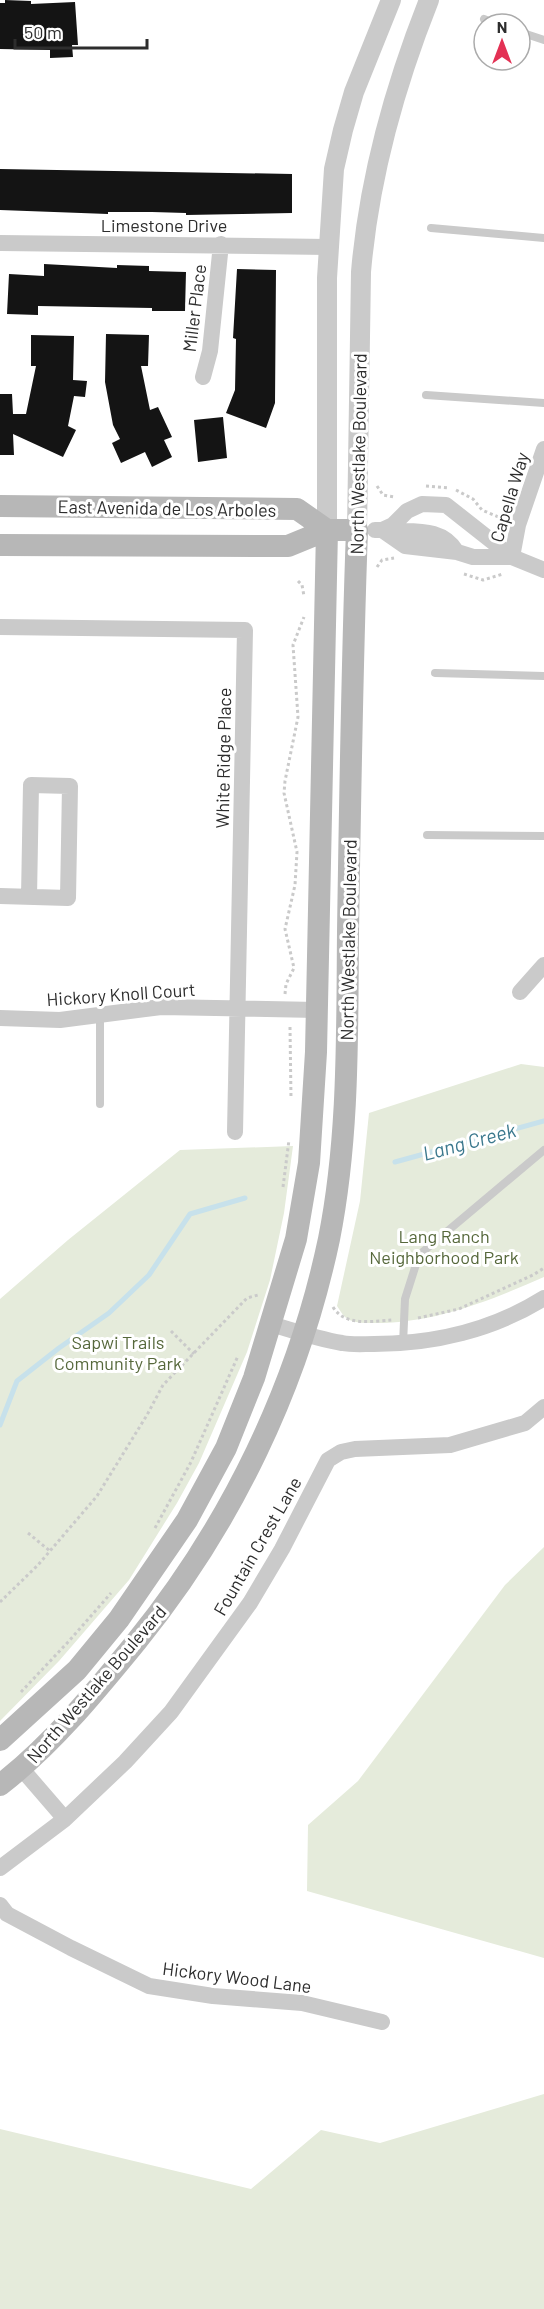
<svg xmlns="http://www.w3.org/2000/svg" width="544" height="2309" font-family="Barlow,sans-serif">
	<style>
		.green { fill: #e5ebdb }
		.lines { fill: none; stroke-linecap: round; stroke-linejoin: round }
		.stream { stroke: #c7e1eb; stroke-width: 5 }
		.building { fill: #141414 }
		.path { stroke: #cacaca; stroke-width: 3; stroke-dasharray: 3 3; stroke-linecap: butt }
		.service { stroke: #cacaca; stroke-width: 8 }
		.minor { stroke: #cacaca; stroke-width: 16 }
		.tertiary { stroke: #cacaca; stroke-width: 20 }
		.secondary { stroke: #b7b7b7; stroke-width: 22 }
		.labels { text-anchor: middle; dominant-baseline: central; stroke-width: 6; stroke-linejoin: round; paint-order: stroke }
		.street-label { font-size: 18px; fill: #2d2d2d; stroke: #fff }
		.park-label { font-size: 18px; fill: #56683b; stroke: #fff }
		.water-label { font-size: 20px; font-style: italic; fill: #3c798e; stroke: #fff }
	</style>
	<rect width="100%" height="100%" fill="#fff"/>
	<path class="green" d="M521,1064l23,3v210c-55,24 -111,47 -173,46 -8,0 -19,0 -26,-6 -3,-3 -6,-8 -8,-11l23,-105 9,-88z
		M293,1146l-9,67 -14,67 -23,72 -48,111 -22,40 -48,77 -70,81 -59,60v-422l68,-59 112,-90z
		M544,1547v411l-237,-67 1,-66 50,-44 147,-196z
		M544,2094v215h-544v-180l251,60 70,-59 59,13z"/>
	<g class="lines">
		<path class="stream" d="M395,1162l149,-41
			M0,1425l17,-44 42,-33 50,-35 40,-38 41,-61 55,-16"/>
	</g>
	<path class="building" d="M5,0l26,1v3l44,-2 3,43h-6l1,12 -23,1v-8l-50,-1v-46h5z
		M0,169l292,5v39l-106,2v-2l-34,-1h-44v2l-108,-4z
		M44,264l73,4v-3l32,1v5l37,1 -1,39h-33v-3l-114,-2v9l-31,-1 2,-40 35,2z
		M237,269l39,1 -1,133 -9,25 -40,-15 9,-23 1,-51 -3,-1z
		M106,334l43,1 -1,31h-7l9,44 8,-3 14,30 -8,3 8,17 -20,10 -7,-15 -24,11 -9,-20 8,-4 -7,-14 -8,-43z
		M31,335l43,1 -1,44 14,1 -2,16 -11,-1 -6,30 8,4 -13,27 -50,-23 1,21h-14v-61h12l1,20h13l10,-48h-5z
		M223,417l4,41 -29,4 -4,-42z"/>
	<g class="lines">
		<path class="path" d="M377,486l6,9 12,2
			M426,486l23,2
			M456,490l17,9 9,11 21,9
			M377,567l5,-7 12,-2
			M464,574l19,6 20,-6
			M298,581l4,4 2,11
			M285,994l1,-10 8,-16 -9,-39 10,-44 2,-33 -13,-59 1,-12 13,-64 -5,-72 11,-28
			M290,1027l1,71
			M283,1187l6,-47
			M333,1307c12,20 40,14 60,13
			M418,1318l41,-9 74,-34 11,-7
			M171,1331l23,23
			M155,1528l36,-66 47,-106
			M28,1533l22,18
			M0,1602l38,-37 59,-69 50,-81 16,-30 84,-87 11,-3
			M21,1692l48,-51 42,-48"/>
		<path class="service" d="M484,19l13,5
			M520,32l24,8
			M431,228l113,10
			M426,395l118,8
			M435,673l109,3
			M427,835l117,1
			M100,1015v89
			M403,1344l2,-45 14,-44 125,-105"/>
		<path class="minor" d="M0,243l328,4
			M203,377l7,-26 11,-107
			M375,530h7l23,16 52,6 16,5h39
			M382,530l11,-5 14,-14 15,-7 24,1 66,52 32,13
			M383,530c28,3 58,-5 74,22
			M512,557l6,-32 26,-76
			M0,627l245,3 -10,502
			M0,896l68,2 2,-112 -39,-1 -2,112
			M520,992l24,-27
			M0,1018l60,2 101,-13 156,3
			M271,1324c23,7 47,15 71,19 10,2 21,1 32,1 59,0 119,-14 170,-46
			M21,1768l44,51
			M0,1868l65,-49 60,-57 46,-50 79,-109 32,-54 46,-89 13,-8 14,-3 95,-4 75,-22 19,-16
			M0,1905l7,9 64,34 78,38 64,10 89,7 80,19"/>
		<path class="tertiary" d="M327,530v-252l7,-109 9,-39 11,-38 37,-92
			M357,530l4,-258c8,-94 33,-184 68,-272"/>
		<path class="secondary" d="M0,506l297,3 30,21
			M0,545l288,1 39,-16h30c-5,134 -7,268 -9,403 -1,102 1,205 -19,306 -31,147 -98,286 -193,403 -41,50 -84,103 -136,143
			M0,1740l77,-70 42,-51 68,-99 39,-72 28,-70 42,-139 13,-76 7,-111 11,-522"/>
	</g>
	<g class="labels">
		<g class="street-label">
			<text x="164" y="225">Limestone Drive</text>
			<text transform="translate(194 308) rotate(-83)">Miller Place</text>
			<text transform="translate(358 454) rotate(-89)">North Westlake Boulevard</text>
			<text transform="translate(509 497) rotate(-73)">Capella Way</text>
			<text transform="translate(167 508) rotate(1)">East Avenida de Los Arboles</text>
			<text transform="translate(223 758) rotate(-89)">White Ridge Place</text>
			<text transform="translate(348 940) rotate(-89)">North Westlake Boulevard</text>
			<text transform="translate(121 994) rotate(-4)">Hickory Knoll Court</text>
			<text transform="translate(257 1546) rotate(-60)">Fountain Crest Lane</text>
			<text transform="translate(96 1684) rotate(-49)">North Westlake Boulevard</text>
			<text transform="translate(237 1977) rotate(7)">Hickory Wood Lane</text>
		</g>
		<g class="park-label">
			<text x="444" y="1236">Lang Ranch<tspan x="444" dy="21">Neighborhood Park</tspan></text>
			<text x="118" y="1342">Sapwi Trails<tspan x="118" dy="21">Community Park</tspan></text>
		</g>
		<g class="water-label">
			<text transform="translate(469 1141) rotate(-15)">Lang Creek</text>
		</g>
	</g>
	<g transform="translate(502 42)"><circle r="28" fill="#ffffff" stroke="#ababab" stroke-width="1.5"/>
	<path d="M0-4.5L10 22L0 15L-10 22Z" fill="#e33154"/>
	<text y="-9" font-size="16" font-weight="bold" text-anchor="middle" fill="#2d2d2d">N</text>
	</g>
	<path d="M15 39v9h132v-9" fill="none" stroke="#2d2d2d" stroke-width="3"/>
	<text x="24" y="39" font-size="18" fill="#2d2d2d" stroke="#ffffff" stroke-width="4.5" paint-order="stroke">50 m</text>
</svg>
